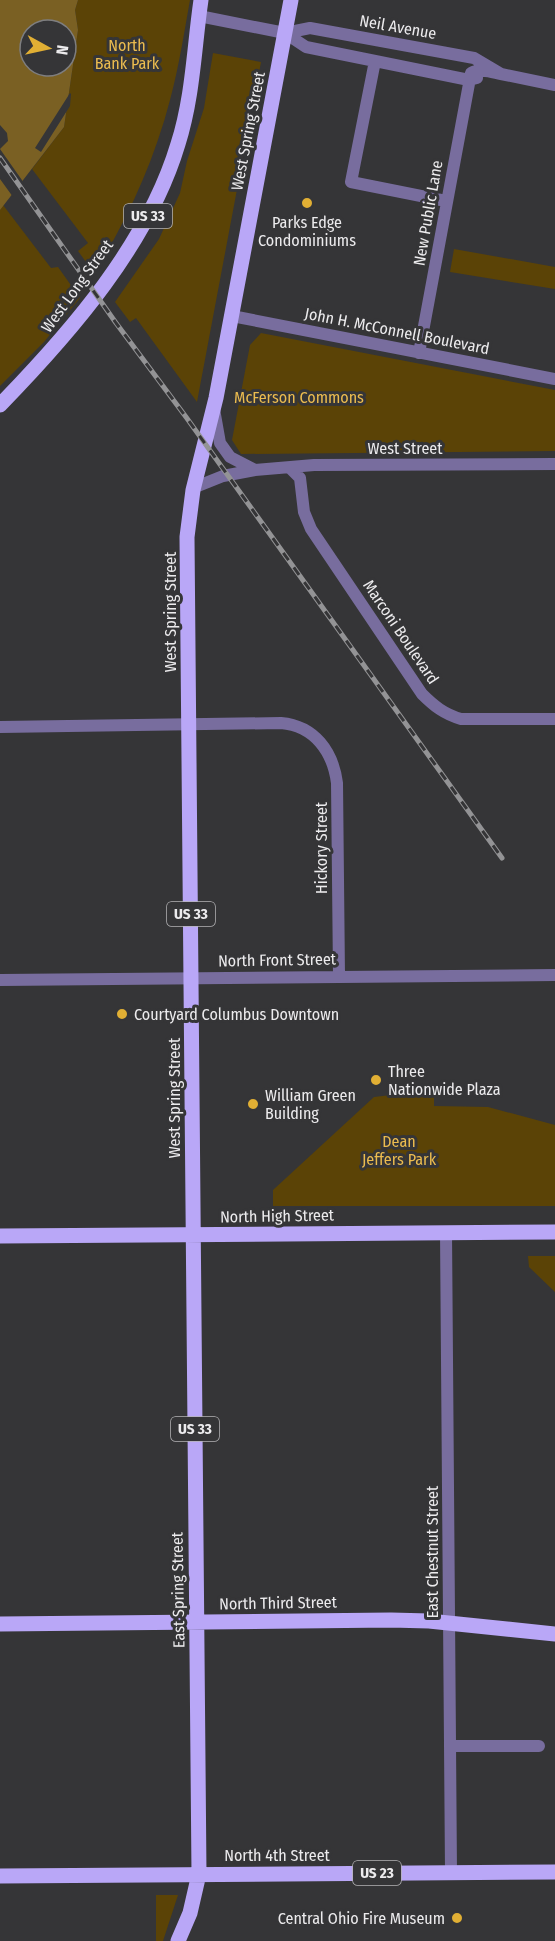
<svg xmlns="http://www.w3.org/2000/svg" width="555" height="1941" font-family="'Fira Sans Condensed',sans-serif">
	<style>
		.green { fill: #5b4306 }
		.water { fill: #7a6023; fill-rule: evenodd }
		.pier { fill: #353537 }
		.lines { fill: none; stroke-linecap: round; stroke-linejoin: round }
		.minor { stroke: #786d9e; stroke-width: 12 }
		.major { stroke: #b9a7f7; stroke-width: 15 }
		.rail-casing { stroke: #939395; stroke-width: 5 }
		.rail { stroke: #353537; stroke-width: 3; stroke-dasharray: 9; stroke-linecap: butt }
		.poi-dot { fill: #e1af34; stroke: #353537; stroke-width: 2 }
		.labels { text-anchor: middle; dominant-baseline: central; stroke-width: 6; stroke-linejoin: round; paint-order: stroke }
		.shield { fill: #353537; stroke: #b5b4b6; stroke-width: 1.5 }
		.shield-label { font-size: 15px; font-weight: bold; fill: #ecebed }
		.street-label { font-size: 16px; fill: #ecebed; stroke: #353537 }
		.park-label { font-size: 16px; fill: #ecbc4f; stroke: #353537 }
		.poi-label { font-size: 16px; fill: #ecebed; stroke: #353537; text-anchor: start }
	</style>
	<rect width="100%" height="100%" fill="#353537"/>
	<path class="green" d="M78,0h112c-6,33 -11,67 -20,100 -16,61 -42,119 -76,173l-16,-22 10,-8 -56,-74 32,-42 14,-97 -3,-20z
		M213,53l48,9 -64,340 -61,-84 -6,4 -15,-20 44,-63 21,-46 7,-32 17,-53z
		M3,205l48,63 7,-1 22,31 -36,44 -44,44v-176z
		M454,249l101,18v22l-105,-17z
		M261,333l294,57v61l-314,3 -9,-14 18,-95z
		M434,1090v16l54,1 67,18v81h-282v-16l101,-93z
		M528,1256h27v36l-26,-25z
		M156,1895h22l-15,46h-7z"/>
	<path class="water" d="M0,0h78l-3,10 3,20 -14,97 -64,83v-61l8,-8 -1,-8 -7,-8zM30,30h36v36h-36z"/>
	<path class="pier" d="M70,93l1,1 -1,12 -29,46 -6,-4z
		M0,149l24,34 -11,14 -13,-18z"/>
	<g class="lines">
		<path class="minor" d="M199,16l86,17 21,14 163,33 8,-2
			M285,33l25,-5 164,30 27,16 54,11
			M375,61l-24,121 95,19
			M232,316l323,63
			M419,353l52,-280c9,-5 20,-1 30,1
			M214,409l6,34 10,14 25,13 59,-5 241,-1
			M290,468l10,10 4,34 7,17 111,165c12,12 22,20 39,25h94
			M193,488l30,-12 32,-6
			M0,727l281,-4c34,3 52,29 56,60l2,193
			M0,980l555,-5
			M446,1232l5,640
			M450,1746h89"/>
		<path class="major" d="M0,405c71,-73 148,-161 178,-261 15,-47 16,-96 23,-144
			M0,1236l555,-4
			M0,1624l391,-4 38,1 126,13
			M0,1876l555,-4
			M178,1941l12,-28 9,-39 -12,-1337 6,-47 23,-92 75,-398"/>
		<g class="rail-casing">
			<path id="rail" d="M0,158l116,165 70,94 316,441"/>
		</g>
		<use href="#rail" class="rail"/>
	</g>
	<g class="poi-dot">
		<circle cx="307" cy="203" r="6"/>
		<circle cx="122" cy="1014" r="6"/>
		<circle cx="376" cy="1080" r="6"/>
		<circle cx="253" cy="1104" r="6"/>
		<circle cx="457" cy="1918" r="6"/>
	</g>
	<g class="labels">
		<g class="shield">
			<rect x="124" y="204" width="48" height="24" rx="4.5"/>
			<rect x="167" y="902" width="48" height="24" rx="4.5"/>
			<rect x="171" y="1417" width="48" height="24" rx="4.5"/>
			<rect x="353" y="1861" width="48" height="24" rx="4.5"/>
		</g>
		<g class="shield-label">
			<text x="148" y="216">US 33</text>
			<text x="191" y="914">US 33</text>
			<text x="195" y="1429">US 33</text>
			<text x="377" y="1873">US 23</text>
		</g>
		<g class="street-label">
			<text transform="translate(398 27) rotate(10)">Neil Avenue</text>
			<text transform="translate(248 131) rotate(-79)">West Spring Street</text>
			<text transform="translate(428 213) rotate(-80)">New Public Lane</text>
			<text transform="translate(77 286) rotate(-54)">West Long Street</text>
			<text transform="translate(397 331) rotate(11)">John H. McConnell Boulevard</text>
			<text x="405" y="448">West Street</text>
			<text transform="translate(170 612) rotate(-90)">West Spring Street</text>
			<text transform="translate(401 632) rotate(56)">Marconi Boulevard</text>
			<text transform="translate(321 848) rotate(-90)">Hickory Street</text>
			<text transform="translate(277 960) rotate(-1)">North Front Street</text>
			<text transform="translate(174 1098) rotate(-90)">West Spring Street</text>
			<text transform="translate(277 1216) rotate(-1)">North High Street</text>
			<text transform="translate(432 1552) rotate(-90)">East Chestnut Street</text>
			<text transform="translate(178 1590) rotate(-91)">East Spring Street</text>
			<text transform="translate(278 1603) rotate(-1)">North Third Street</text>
			<text x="277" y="1855">North 4th Street</text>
		</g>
		<g class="park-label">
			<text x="127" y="45">North<tspan x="127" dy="18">Bank Park</tspan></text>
			<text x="299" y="397">McFerson Commons</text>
			<text x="399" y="1141">Dean<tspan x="399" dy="18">Jeffers Park</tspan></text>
		</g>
		<g class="poi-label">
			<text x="307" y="222" text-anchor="middle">Parks Edge<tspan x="307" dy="18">Condominiums</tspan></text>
			<text x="134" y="1014">Courtyard Columbus Downtown</text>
			<text x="388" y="1071">Three<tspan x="388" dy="18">Nationwide Plaza</tspan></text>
			<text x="265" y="1095">William Green<tspan x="265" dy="18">Building</tspan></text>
			<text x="445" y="1918" text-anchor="end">Central Ohio Fire Museum</text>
		</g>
	</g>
	<g transform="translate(48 48) rotate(98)"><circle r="28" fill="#353537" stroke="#7e7e80" stroke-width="1.5"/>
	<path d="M0-4.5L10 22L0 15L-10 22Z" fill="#e1af34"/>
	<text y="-9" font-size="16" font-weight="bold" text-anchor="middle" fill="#ecebed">N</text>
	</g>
</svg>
